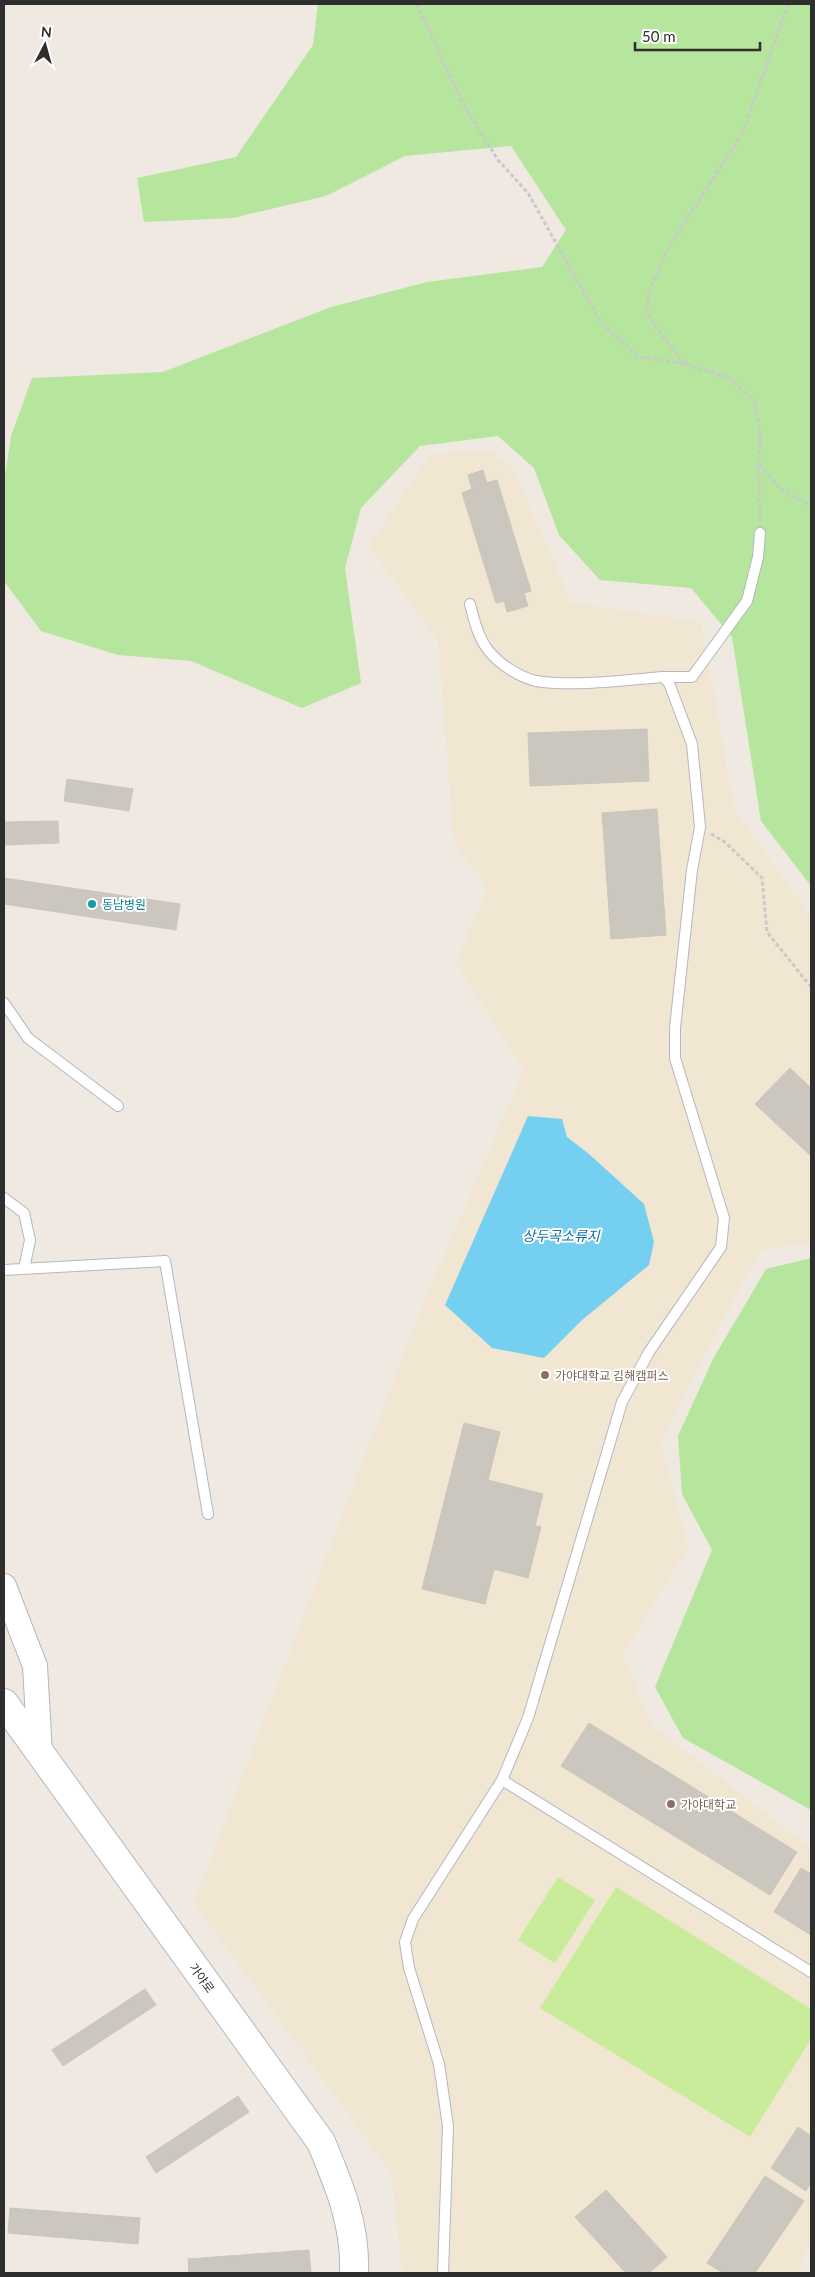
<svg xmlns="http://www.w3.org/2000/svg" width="815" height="2277" font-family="Lato,'Noto Sans KR',sans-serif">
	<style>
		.education { fill: #f0e6d1 }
		.green { fill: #b6e59e }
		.pitch { fill: #c9ec9a }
		.water { fill: #75cff0 }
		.building { fill: #cbc7bf; stroke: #cbc5ba }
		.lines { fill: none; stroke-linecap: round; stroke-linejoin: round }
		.service-casing { stroke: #b4b7c1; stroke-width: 12 }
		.tertiary-casing { stroke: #b4b7c1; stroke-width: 26 }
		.secondary-casing { stroke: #b4b7c1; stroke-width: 30 }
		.path { stroke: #c9c9c9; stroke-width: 3; stroke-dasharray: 4 2.5; stroke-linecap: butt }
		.service { stroke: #fff; stroke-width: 10 }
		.tertiary { stroke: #fff; stroke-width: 24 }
		.secondary { stroke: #fff; stroke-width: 28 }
		.culture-dot { fill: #0f9aa8; stroke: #fff; stroke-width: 2 }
		.education-dot { fill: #8d6e63; stroke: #fff; stroke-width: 2 }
		.labels { text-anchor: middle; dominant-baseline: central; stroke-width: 4; stroke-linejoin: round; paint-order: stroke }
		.culture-label { font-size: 12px; fill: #0d838f; stroke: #fff; text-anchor: start }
		.education-label { font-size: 12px; fill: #785e54; stroke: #fff; text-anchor: start }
		.street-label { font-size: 12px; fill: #2e2e2e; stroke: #fff }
		.water-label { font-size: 14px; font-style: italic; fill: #0d6fa3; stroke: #fff }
	</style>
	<rect width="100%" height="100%" fill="#efe9e1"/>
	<path class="education" d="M488,450l25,19 59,134 129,19 33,187 77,108v326l-51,7 -100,191 28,107 -65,106 28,70 145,113 15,10v393l-14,33h-395l-10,-99 -198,-271 227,-594 103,-239 -68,-107 32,-75 -34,-46 -16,-202 -69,-94 61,-91z"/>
	<path class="green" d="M318,4h493v882l-50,-65 -29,-184 -41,-49 -91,-8 -41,-45 -25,-67 -36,-32 -78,10 -59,62 -16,60 16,115 -59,25 -111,-47 -73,-6 -77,-24 -37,-50v-98l7,-47 21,-58 131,-6 168,-65 96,-25 115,-15 24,-37 -55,-84 -106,10 -79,40 -93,22 -89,4 -7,-44 99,-21 77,-112z
		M811,1258v552l-128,-72 -28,-51 57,-137 -30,-56 -4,-58 35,-77 53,-90z"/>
	<path class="pitch" d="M558,1877l37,23 -40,63 -37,-23z
		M616,1887l195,122v30l-61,98 -210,-129z"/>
	<path class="water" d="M528,1116l34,3 5,18 22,17 55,50 10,38 -5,23 -67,55 -38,38 -52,-10 -47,-43z"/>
	<path class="building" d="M483,470l4,13 10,-3 34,111 -7,2 4,13 -21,6 -3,-11 -8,2 -34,-110 10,-4 -4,-14z
		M647,729l2,52 -119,5 -2,-53z
		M67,779l66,10 -4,22 -65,-10z
		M657,809l9,126 -55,4 -9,-126z
		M58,821l1,22 -55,2v-23z
		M4,878l176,26 -4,26 -172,-26z
		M790,1068l21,20v68l-56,-52z
		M464,1423l36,9 -12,48 55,14 -8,32 6,1 -13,51 -34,-9 -9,35 -63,-15z
		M589,1723l208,129 -27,43 -209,-129z
		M801,1868l10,6v61l-37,-23z
		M145,1989l11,16 -93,61 -11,-16z
		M238,2096l11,16 -93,61 -10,-16z
		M798,2127l13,9v47l-5,8 -35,-23z
		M765,2176l39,25 -49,72h-32l-16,-10z
		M606,2190l61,67 -18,16h-23l-51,-56z
		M10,2208l130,10 -2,26 -130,-11z
		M309,2250l2,23h-122l-1,-14z"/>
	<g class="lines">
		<g class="service-casing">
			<path id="service" d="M663,677h29l55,-76 11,-44 2,-24
				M4,1003l24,35 90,68
				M4,1198l20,15 6,27 -6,29
				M4,1270l161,-9 43,253
				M502,1780l309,192
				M443,2273l5,-147 -9,-62 -30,-96 -4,-26 8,-23 89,-139 26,-62 94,-316 27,-50 72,-105 3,-29 -49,-160v-30l17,-158 8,-43 -8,-83 -23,-61 -6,-6c-37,3 -91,10 -127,4 -17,-4 -37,-17 -48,-31 -10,-13 -14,-30 -18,-46"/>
		</g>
		<g class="tertiary-casing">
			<path id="tertiary" d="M4,1586l31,80 5,87"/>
		</g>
		<g class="secondary-casing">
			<path id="secondary" d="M4,1703l317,439c18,43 35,83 33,131"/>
		</g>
		<path class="path" d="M417,4l46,100 35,56 30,33 73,130 38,34 47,7 44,14 24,22 7,38 -3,26
			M685,364l-28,-35 -11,-19 6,-25 16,-36 75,-117 45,-128
			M760,521l-2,-57 24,26 29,15
			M711,834l14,8 37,36 5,54 44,55"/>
		<use href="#service" class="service"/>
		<use href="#tertiary" class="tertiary"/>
		<use href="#secondary" class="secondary"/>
	</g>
	<circle class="culture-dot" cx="92" cy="904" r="5"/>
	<g class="education-dot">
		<circle cx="545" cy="1375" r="5"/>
		<circle cx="671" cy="1804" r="5"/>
	</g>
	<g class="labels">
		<g class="culture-label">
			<text x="102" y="904">동남병원</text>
		</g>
		<g class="education-label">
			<text x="555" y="1375">가야대학교 김해캠퍼스</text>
			<text x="681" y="1804">가야대학교</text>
		</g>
		<g class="street-label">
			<text transform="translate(202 1978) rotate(54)">가야로</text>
		</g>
		<g class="water-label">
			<text x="561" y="1235">상두곡소류지</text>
		</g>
	</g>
	<rect width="815" height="2277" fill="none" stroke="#2e2e2e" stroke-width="10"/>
	<g transform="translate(45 45) rotate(6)" stroke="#ffffff" stroke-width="4" paint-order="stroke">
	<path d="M0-4L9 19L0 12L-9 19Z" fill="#2e2e2e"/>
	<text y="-8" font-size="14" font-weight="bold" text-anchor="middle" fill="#2e2e2e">N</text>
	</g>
	<path d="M635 42v8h125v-8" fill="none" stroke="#2e2e2e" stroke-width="2.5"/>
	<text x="642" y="42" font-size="15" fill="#2e2e2e" stroke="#ffffff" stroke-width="4" paint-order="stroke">50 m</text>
</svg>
